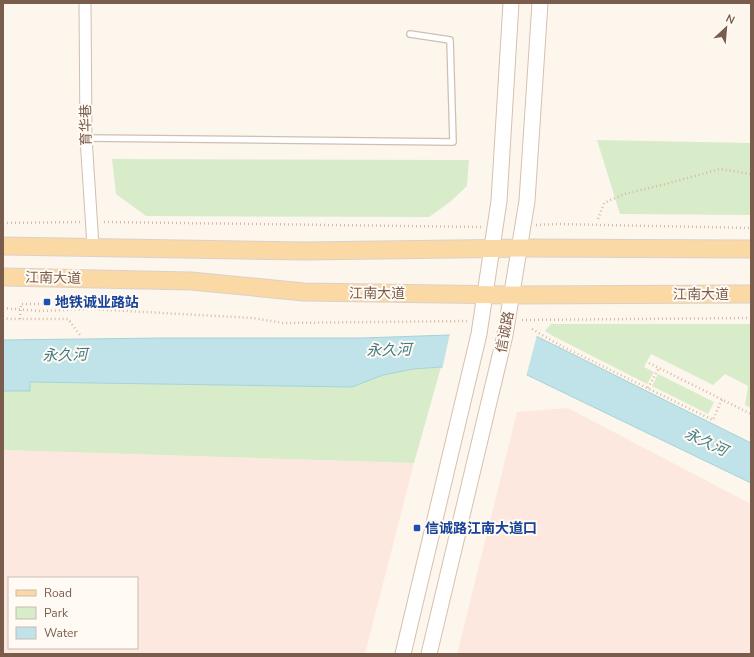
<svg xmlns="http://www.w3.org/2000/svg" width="754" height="657" font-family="'Nunito Sans','Noto Sans SC',sans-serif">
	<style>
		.commercial { fill: #fde8e0; fill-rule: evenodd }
		.green { fill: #d8ecc9 }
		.water { fill: #bfe3e8; stroke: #a5d3da }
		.pier { fill: #fdf6ec }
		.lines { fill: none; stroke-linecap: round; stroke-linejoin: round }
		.lane-casing { stroke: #d1beb0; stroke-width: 8 }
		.street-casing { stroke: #d1beb0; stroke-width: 13 }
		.secondary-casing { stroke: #d6c0b0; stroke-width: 17 }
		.primary-casing { stroke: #dad1cd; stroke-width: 19 }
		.path { stroke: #d9b8a5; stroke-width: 2.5; stroke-dasharray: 1 3; stroke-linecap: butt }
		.lane { stroke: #fff; stroke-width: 5.5 }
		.street { stroke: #fff; stroke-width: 11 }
		.secondary { stroke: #fff; stroke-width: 15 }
		.primary { stroke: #fbd9a5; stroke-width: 17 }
		.transit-dot { fill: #1a4fb4; stroke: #fffaf3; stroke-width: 1.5 }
		.labels { text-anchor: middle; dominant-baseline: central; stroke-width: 4; stroke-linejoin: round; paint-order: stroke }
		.street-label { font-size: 14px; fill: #7a5c4d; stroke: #fffaf3 }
		.transit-label { font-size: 14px; font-weight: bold; fill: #164399; stroke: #fffaf3; text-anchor: start }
		.water-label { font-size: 15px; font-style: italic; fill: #437c86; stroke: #fffaf3 }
	</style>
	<rect width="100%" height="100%" fill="#fdf6ec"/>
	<path class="commercial" d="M568,408l183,96v150h-294l60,-242z
		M3,450l411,13 -49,191h-362zM9,578h128v70h-128z"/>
	<path class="green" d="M597,140l154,3v72l-131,-1z
		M112,159l357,1 -2,26 -17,16 -21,15 -283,-1 -30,-22z
		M551,324h200v84l-6,-3 3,-19 -23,-12 -12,11 -62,-31 -7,13 10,5 -7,12 -94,-48 -8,-5z
		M441,367l-27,96 -411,-13v-59h26v-9l323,5 31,-12 30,-6z
		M658,374l56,28 -6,12 -56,-28z"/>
	<path class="water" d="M448,335l88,1 215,107v40l-224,-108 -86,-8 -28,2 -30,6 -31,12 -322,-5v9h-27v-51l161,-2h199z"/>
	<path class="pier" d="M450,333l87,2 -11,42 -84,-7z"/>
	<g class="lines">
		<g class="lane-casing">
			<path id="lane" d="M86,138l367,4 -3,-102 -40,-6"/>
		</g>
		<g class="street-casing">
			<path id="street" d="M85,3l1,135 7,108"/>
		</g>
		<g class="secondary-casing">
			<path id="secondary" d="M403,654l76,-320 20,-133 12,-198
				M429,654l76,-319 22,-134 13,-198"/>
		</g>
		<g class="primary-casing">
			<path id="primary" d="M3,246l302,5 214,-3 232,1
				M3,277l188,4 113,11 208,3 239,-1"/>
		</g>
		<path class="path" d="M598,219l6,-16 20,-9 38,-9 58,-16 31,5
			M104,222l377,5
			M3,223l78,-1
			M536,225l21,-1 194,4
			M3,308l37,3 51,-2 162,9 30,5 184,-2
			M3,317l5,2h60l12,16
			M20,319l1,-15h56
			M522,320l229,-2
			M532,329l29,17 152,74 9,-21
			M649,363l102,51
			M648,388l11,-20"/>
		<use href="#lane" class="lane"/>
		<use href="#street" class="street"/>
		<use href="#secondary" class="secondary"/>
		<use href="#primary" class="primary"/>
	</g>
	<g class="transit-dot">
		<rect x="43" y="298" width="8" height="8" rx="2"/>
		<rect x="413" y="524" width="8" height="8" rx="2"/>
	</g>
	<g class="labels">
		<g class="street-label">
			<text transform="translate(86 125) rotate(-91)">育华巷</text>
			<text transform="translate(53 278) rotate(1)">江南大道</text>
			<text x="377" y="293">江南大道</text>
			<text x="701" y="294">江南大道</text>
			<text transform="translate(505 332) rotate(-79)">信诚路</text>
		</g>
		<g class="transit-label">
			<text x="55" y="302">地铁诚业路站</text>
			<text x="425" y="528">信诚路江南大道口</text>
		</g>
		<g class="water-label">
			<text transform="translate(389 350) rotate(-1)">永久河</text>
			<text transform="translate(65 355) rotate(-1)">永久河</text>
			<text transform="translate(706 442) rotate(25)">永久河</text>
		</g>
	</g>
	<rect width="754" height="657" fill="none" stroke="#7a5c4d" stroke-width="8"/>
	<rect x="8" y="577" width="130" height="72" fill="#fffaf3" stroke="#cabbb1"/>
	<rect x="16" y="590" width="20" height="6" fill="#fbd9a5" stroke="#cabbb1"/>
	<text x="44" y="597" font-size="12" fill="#7a5c4d">Road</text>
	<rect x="16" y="607" width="20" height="12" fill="#d8ecc9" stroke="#cabbb1"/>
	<text x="44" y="617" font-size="12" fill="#7a5c4d">Park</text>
	<rect x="16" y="627" width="20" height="12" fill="#bfe3e8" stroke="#cabbb1"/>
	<text x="44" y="637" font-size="12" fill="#7a5c4d">Water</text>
	<g transform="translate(726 28) rotate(26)" stroke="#fffaf3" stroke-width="3" paint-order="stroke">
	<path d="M0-3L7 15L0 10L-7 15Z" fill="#7a5c4d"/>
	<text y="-6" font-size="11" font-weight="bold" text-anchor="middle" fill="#7a5c4d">N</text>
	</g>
</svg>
